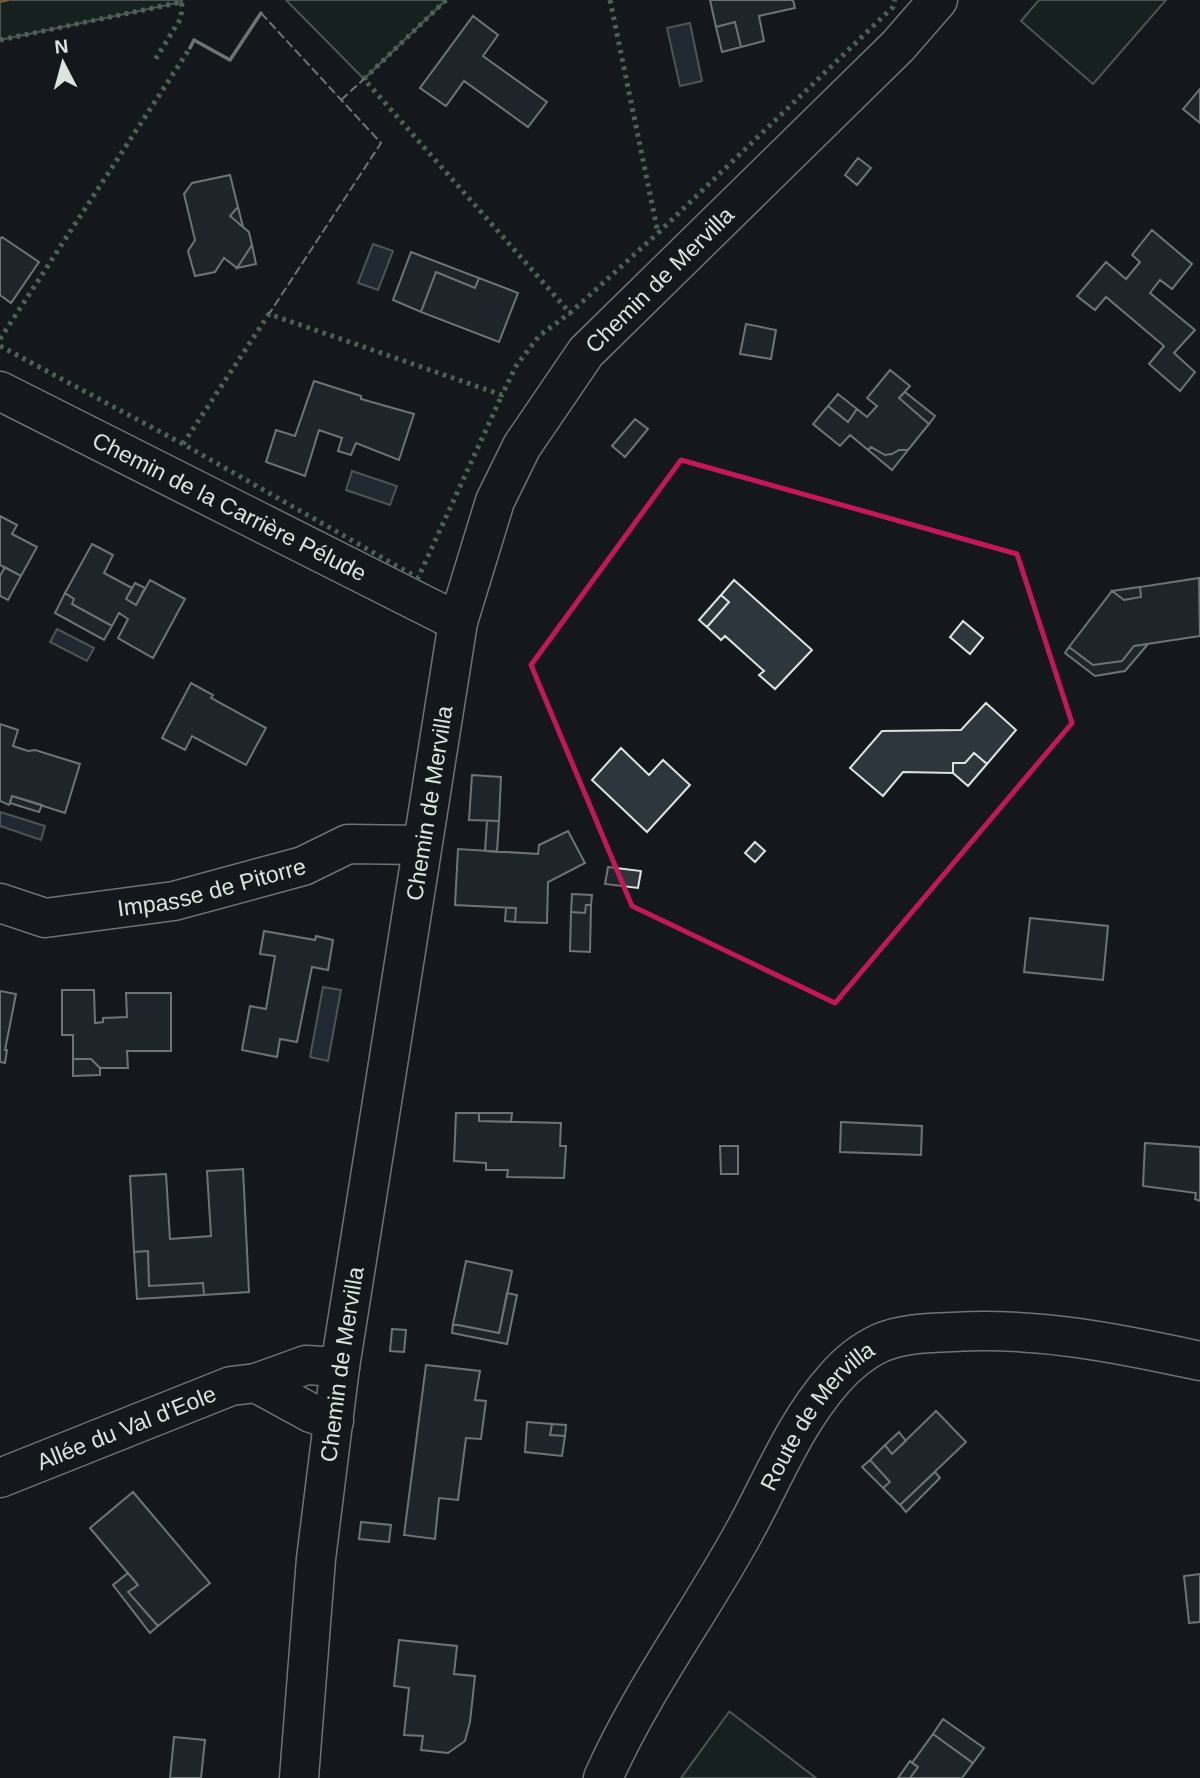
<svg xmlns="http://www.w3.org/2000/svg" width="1200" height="1778" font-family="Helvetica,sans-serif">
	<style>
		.green { fill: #1a2d24; stroke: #939e99; stroke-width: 2 }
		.water { fill: #2f3f4d; stroke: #939e99; stroke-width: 2 }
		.building { fill: #2c363c; stroke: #d8e6dc; stroke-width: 2 }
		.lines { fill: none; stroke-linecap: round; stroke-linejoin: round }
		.minor-casing { stroke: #d8e6dc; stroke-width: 41 }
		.minor { stroke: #14181c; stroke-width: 38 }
		.hedge { stroke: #8ac095; stroke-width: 5; stroke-dasharray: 3.5 5; stroke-linecap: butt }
		.fence { stroke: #d8e6dc; stroke-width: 2; stroke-dasharray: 9 3.5; stroke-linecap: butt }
		.wall { stroke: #d8e6dc; stroke-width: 3.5 }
		.power { stroke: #ffb74d; stroke-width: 2; stroke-dasharray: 24 5 3.5 5; stroke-linecap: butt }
		.marked { fill: none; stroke: #c2185b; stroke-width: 5; stroke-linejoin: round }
		.labels { text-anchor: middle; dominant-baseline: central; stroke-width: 5; stroke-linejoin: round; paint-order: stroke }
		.street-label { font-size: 23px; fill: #d8e6dc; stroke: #14181c }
	</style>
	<rect width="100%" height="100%" fill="#14181c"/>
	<path class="green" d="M0,0h182v2l-182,38z
		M286,0h160l-82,79z
		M1039,0h127l-73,84 -72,-63z
		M729,1712h1l86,66h-135z"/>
	<path class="water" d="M690,23l12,58 -22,5 -13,-58z
		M373,244l20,7 -15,39 -20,-7z
		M352,471l45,15 -7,19 -44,-15z
		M57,629l37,19 -7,13 -37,-19z
		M0,812l45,14 -4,14 -41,-14z
		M323,987l18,3 -13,71 -18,-4z"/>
	<path class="building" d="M710,0h83l2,8 -36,8 5,25 -23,6 -6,-25 -19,5z
		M473,16l25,19 -15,21 64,46 -19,25 -64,-46 -18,25 -26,-18z
		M735,22l6,25 -19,5 -6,-25z
		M1200,89v34l-17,-14z
		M858,158l13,10 -14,17 -12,-10z
		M230,175l8,32 -8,9 19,16 3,13 -15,23 -13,-10 -9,14 -20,4 -7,-25 7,-11 -11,-46 8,-11z
		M238,207l5,20 -13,-11z
		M1152,230l40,34 -20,25 -12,-9 -10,13 45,37 -21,23 21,19 -15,19 -31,-27 15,-18 -58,-49 -11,13 -18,-14 29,-34 20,17 14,-17 -8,-7z
		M2,237l37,25 -28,41 -11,-8v-56z
		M252,245l4,19 -19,4z
		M411,252l68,26 -4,10 -39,-16 -15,40 -28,-12z
		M436,272l39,16 4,-10 39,15 -19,49 -78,-30z
		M746,324l30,6 -5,29 -31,-5z
		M890,370l20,16 -11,12 30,26 -21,26h-9l-7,4 -7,1 -14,-8 -3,3 -18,-15 -10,11 -27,-22 15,-18 20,16 9,-13 10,8 10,-11 -10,-8z
		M314,381l47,15v3l53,15 -15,46 -43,-17 -5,12 -13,-4 4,-13 -23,-8 -14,46 -39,-14 10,-32 19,6z
		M905,392l30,24 -6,8 -30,-26z
		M838,394l19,15 -9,13 -20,-16z
		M635,419l13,10 -23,28 -13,-11z
		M871,447l14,8 7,-1 7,-4h9l-16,20 -24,-20z
		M0,516l17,9 -5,9 25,13 -16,29 -21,-11z
		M92,544l21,11 -9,18 28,15 -6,11 10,6 14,-25 35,19 -32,59 -35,-20 10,-19 -9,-6 -7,13 -40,-22 2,-5 -9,-6z
		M5,567l16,9 -13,24 -8,-4v-20z
		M1199,578l1,58 -66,10 -12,15 -29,4 -24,-18 43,-56 12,9 17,-3 -1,-10z
		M734,580l78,70 -37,39 -16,-14 5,-4 -39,-35 -4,4 -14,-13 22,-25 -8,-7z
		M135,583l10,5 -9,17 -10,-6z
		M1140,587l1,10 -17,3 -12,-9z
		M65,593l9,6 -2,5 40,22 -8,14 -49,-27z
		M721,595l8,7 -22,25 -8,-7z
		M963,621l20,17 -13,16 -20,-17z
		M1148,644l-23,27 -30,5 -30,-23 4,-6 24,18 29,-4 12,-15z
		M191,683l22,12 -2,3 55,30 -20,37 -54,-29 -7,14 -23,-12z
		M986,703l30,27 -29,34 -13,-11 -9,10h-12v10l-50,-1 -20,24 -33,-28 32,-37 79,-1z
		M0,724l18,6 -5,16 15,5 7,-1 45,14 -15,49 -53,-17 -3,9 -9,-4z
		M621,748l28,27 14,-15 27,25 -43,47 -55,-52z
		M974,753l13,11 -19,22 -15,-13v-10h12z
		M472,775l29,2 -2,44 -30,-1z
		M12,796l30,9 -3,7 -29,-9z
		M487,821h12l-2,31 -12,-1z
		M568,831l17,32 -37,19 -1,41 -32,-1 1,-14 -61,-3 3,-56 80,5 1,-9z
		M755,842l10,9 -10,11 -10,-9z
		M608,867l33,4 -3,17 -33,-4z
		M572,894l20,1 -1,10h-5l-1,8 -14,-1z
		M586,905h5l-1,47 -20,-1 1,-39 14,1z
		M506,908h10l-1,14 -10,-1z
		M1030,918l78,8 -5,54 -79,-8z
		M264,931l51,9 1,-4 17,4 -5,30 -16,-3 -15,75 -17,-3 -3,18 -35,-7 8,-44 16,3 9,-53 -15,-2z
		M62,990h32l1,33 8,-1v-4l24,-1 -1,-24h45v58h-44l1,17h-28l-9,-9h-18v-24h-11z
		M0,991l16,3 -11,56h2l-2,13 -5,-1z
		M73,1059h18l9,9v7l-27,1z
		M456,1113h23v8l82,2 -1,23h6l-2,32 -57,-1 1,-7h-22v-7l-32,-2z
		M479,1113h33l-1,9 -32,-1z
		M841,1122l81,4 -1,29 -81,-3z
		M1145,1143l55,4v54l-5,-2 1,-6 -53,-7z
		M720,1146h18v28h-17z
		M243,1169l6,123 -45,3 -1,-12 -54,3 -1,-35 -14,1 -4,-76 36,-2 4,65 41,-3 -4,-65z
		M148,1251l1,35 54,-3 1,12 -67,4 -3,-47z
		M466,1261l46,10 -13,62 -46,-9z
		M507,1293l10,2 -10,49 -55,-11 1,-9 46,9z
		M392,1329l14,1 -2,22 -14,-1z
		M426,1365l54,6 -5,29 11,1 -5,38 -15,-1 -8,62 -19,-2 -4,41 -31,-4z
		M936,1411l30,31 -66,63 -17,-17 7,-6 -20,-22 15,-15 7,9z
		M527,1422l25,2 -2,11 15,1 -3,20 -37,-4z
		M552,1424l14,1 -1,11 -15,-1z
		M899,1432l7,9 -14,13 -7,-9z
		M870,1460l20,22 -7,6 -21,-21z
		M935,1472l5,6 -34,34 -6,-7z
		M133,1492l77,91 -52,43 -30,-34 10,-7 -48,-57z
		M361,1522l30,3 -2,17 -30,-3z
		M128,1573l10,12 -10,7 30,34 -8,7 -37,-48z
		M1200,1574v48l-11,1 -5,-47z
		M399,1640l58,6 -3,28 21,2 -5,46 -5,19 -17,12 -27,-3 2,-14 -19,-1 5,-47 -15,-2z
		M943,1719l41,29 -11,15 -40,-29z
		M933,1734l40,29 -11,15h-52l8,-11 -6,-4z
		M174,1737l31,3 -4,38h-31z
		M910,1761l8,6 -8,11h-12z"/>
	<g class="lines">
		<g class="minor-casing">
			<g id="minor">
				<path id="s1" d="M0,391l458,231"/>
				<path id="s2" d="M0,903l45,15 129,-17 129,-35 45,-22 73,1"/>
				<path d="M256,1383l55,30 23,8"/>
				<path id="s3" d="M0,1478l231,-92 25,-3 50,-18 34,2"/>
				<path id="s4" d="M299,1778l17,-219 24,-192 118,-745 37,-121 27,-55 64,-94 312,-306 40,-46"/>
				<path id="s5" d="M603,1778c38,-86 95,-162 140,-244 29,-52 51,-110 91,-155 12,-14 29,-28 46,-36 23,-10 49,-10 73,-11 85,-5 164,11 247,29"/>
			</g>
		</g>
		<use href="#minor" class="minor"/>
		<path class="hedge" d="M446,0l-82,79 206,234 88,-80
			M610,0l48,233 235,-226 2,-7
			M0,40l182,-38 -1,16 -28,45
			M0,339l190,-291
			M0,346l183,98 235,134 84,-183
			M183,444l86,-130 233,81 14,-29 23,-30 31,-23"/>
		<path class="fence" d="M261,13l120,130 -112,171
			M341,100l23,-21"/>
		<path class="wall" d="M190,48l4,-8 36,20 31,-47"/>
		<path class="power" d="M0,2l9,-2"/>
	</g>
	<path d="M0 0H1200V1778H0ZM681,460l336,94 55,169 -237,280 -203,-97 -101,-241z" fill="#14181c" fill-opacity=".55" fill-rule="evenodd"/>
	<path class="marked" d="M681,460l336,94 55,169 -237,280 -203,-97 -101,-241z"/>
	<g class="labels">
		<g class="street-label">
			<text stroke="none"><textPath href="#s4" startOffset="1572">Chemin de Mervilla</textPath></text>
			<text stroke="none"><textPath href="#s1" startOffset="257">Chemin de la Carrière Pélude</textPath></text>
			<text stroke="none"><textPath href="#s4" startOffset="984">Chemin de Mervilla</textPath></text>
			<text stroke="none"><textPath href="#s2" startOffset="217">Impasse de Pitorre</textPath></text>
			<text stroke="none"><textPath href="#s4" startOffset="416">Chemin de Mervilla</textPath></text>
			<text stroke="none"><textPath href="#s5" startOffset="422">Route de Mervilla</textPath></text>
			<text stroke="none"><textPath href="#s3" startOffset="136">Allée du Val d'Eole</textPath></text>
		</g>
	</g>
	<g transform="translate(63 63) rotate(354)" stroke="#14181c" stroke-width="5" paint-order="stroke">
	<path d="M0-5L12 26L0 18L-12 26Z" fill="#d8e6dc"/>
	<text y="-10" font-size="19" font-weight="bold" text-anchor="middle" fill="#d8e6dc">N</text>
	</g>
</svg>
